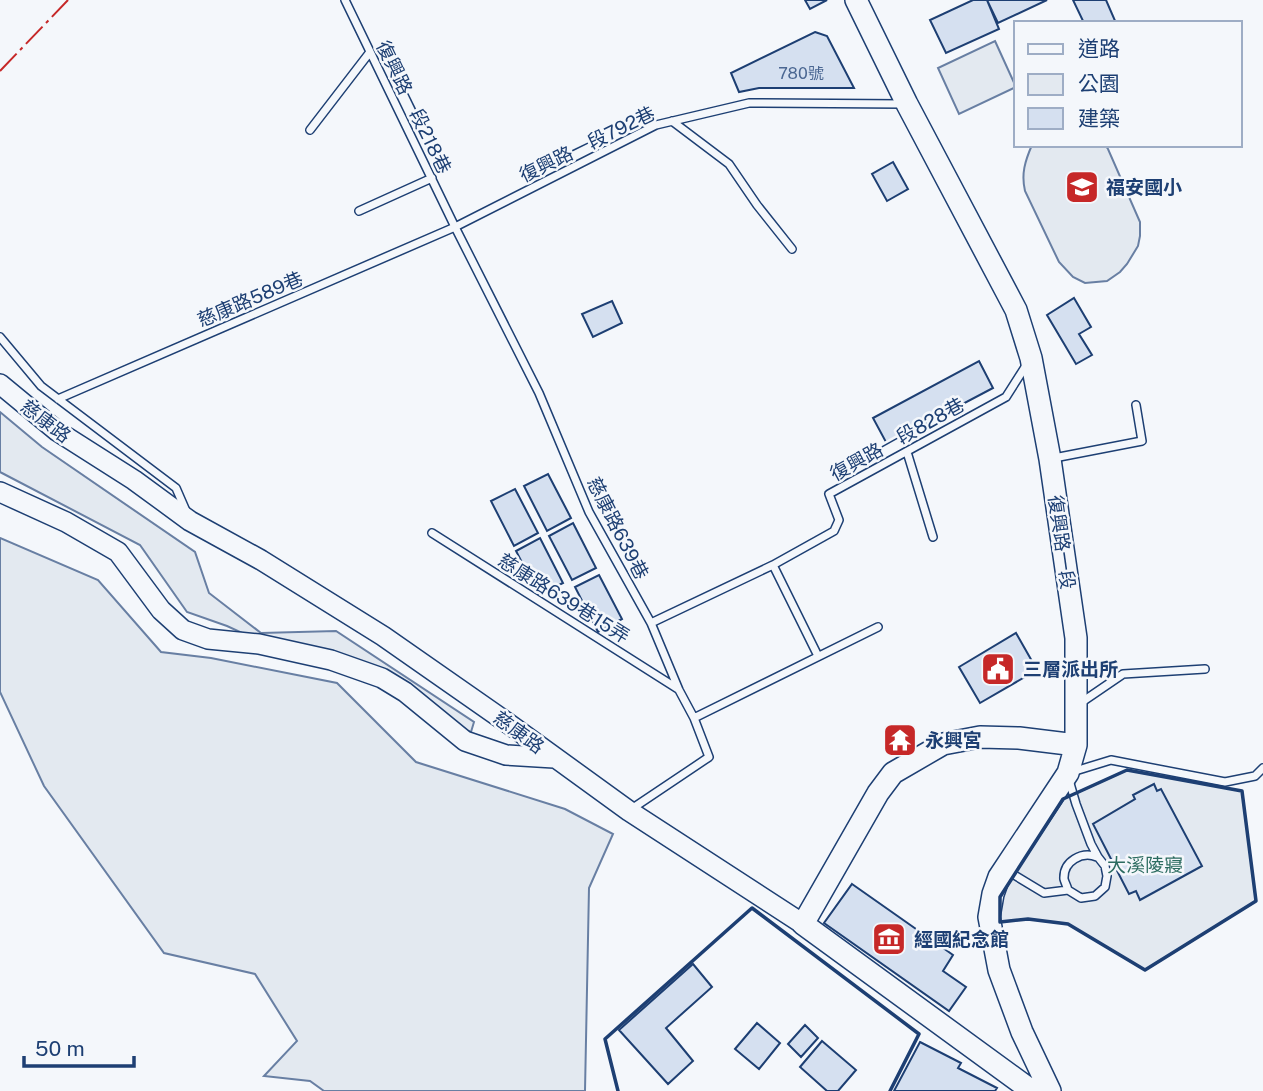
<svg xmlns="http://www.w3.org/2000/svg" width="1263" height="1091" font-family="'Public Sans','Noto Sans TC',sans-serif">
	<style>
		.green { fill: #e3e9f0; stroke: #687fa3; stroke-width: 2 }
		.building { fill: #d5e0f0; stroke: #1d3f73; stroke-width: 2 }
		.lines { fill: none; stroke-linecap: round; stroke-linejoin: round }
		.lane-casing { stroke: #1d3f73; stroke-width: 10 }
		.secondary-casing { stroke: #1d3f73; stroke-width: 22 }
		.primary-casing { stroke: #1d3f73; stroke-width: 24 }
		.lane { stroke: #f4f7fb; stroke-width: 7 }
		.secondary { stroke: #f4f7fb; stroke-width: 19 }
		.primary { stroke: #f4f7fb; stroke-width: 21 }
		.wall { stroke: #1d3f73; stroke-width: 3.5 }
		.power { stroke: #c62828; stroke-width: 2; stroke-dasharray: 24 5 3.5 5; stroke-linecap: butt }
		.labels { text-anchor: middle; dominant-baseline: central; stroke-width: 5; stroke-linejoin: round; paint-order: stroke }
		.number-label { font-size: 16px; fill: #4b6792 }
		.street-label { font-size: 19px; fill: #1d3f73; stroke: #f4f7fb }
		.poi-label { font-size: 19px; font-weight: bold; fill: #1d3f73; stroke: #f4f7fb; text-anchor: start }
		.park-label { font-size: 19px; fill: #2c6c60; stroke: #f4f7fb }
	</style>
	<rect width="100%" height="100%" fill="#f4f7fb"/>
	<path class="green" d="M995,41l21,46 -57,27 -21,-46z
		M1032,145h73l3,4 32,73v14l-2,10 -11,18 -7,8 -13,9 -22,2 -12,-6 -14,-15 -34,-71c-4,-17 0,-30 7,-46z
		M0,412l42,35 153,105 14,41 52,40 75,-2 138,91 -3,10 -19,-7 -51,-43 -139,-40 -35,-16 -40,-14 -47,-67 -140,-73z
		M0,538l98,42 63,72 50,6 126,25 79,79 149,47 48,25 -24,54 -4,203h-261l-14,-10 -46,-5 33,-35 -42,-67 -91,-21 -120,-167 -44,-94z
		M1127,770l115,21 14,110 -111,69 -77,-46 -40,-5 -28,3v-25l63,-98z"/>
	<path class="building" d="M805,0h22l-17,9z
		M973,0h14l12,29 -53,24 -16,-33z
		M987,0h60l-49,23z
		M1073,0h33l10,23h-32z
		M815,32l12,4 27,52h-95l-20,4 -8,-19z
		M893,162l15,27 -21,12 -15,-27z
		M1074,298l17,29 -12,7 13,21 -16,9 -29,-49z
		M612,301l10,22 -29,14 -11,-23z
		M979,361l14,27 -106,56 -14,-26z
		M548,474l23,44 -24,13 -23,-45z
		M515,489l23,44 -24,13 -23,-45z
		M573,523l23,45 -24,12 -23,-44z
		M540,538l23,45 -24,12 -23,-44z
		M599,575l23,44 -24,13 -23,-45z
		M1016,633l21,37 -57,33 -21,-36z
		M897,730l12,5 -6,15 -2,-1 -1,3 -8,-4z
		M1154,784l3,7 4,-2 41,77 -62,34 -4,-9 -7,3 -36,-70 42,-25 -2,-4z
		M852,884l101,71 -10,16 23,16 -17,24 -125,-88z
		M693,964l19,23 -46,41 27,33 -25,23 -49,-54z
		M757,1023l23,20 -21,26 -24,-20z
		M805,1025l13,13 -17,19 -13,-13z
		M822,1041l34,29 -18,21h-11l-27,-24z
		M920,1042l41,21 -3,5 39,20 -2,3h-101z"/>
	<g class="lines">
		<g class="lane-casing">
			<path id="lane" d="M345,0l110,227 84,166 50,119 62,111 28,67 15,28 15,39 -79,53
				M672,121l57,43 28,41 35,44
				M310,130l60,-78
				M359,211l73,-33
				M0,337l41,49 135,102 10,23
				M58,399l397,-172 201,-102 93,-22 154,1
				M907,452l26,85
				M1054,458l88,-17 -6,-36
				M432,533l246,156
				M773,565l45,91
				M651,623l122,-58 61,-34 5,-11 -10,-26 177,-97 21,-33
				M1079,704l44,-30 82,-5
				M694,718l184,-91
				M1072,772l39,-12 114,22 30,-6 8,-8
				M1006,870l38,23 24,-3 13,8 14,-2 10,-9 2,-11 -2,-10 -7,-9 -7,-13 -15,-40 -7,-24
				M1068,890c-1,-4 -3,-7 -4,-11 -1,-18 18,-28 33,-22"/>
		</g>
		<g class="secondary-casing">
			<path id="secondary" d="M0,384l57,47 77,49 56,41 71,39 122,76 126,88 120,87 174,113
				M0,492l66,30 52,30 43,58 22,20 25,9 51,5 72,16 51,18 23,14 60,49 41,14 48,3"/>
		</g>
		<g class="primary-casing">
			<path id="primary" d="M856,0l51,104 109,206 15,48 19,101 26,179v107l-8,28 -69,104 -6,17 -4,23 10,53 23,62 28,59
				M1032,1091l-229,-167 75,-131 15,-20 50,-29 37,-7 39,1 57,7"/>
		</g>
		<use href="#lane" class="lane"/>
		<use href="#secondary" class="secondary"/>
		<use href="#primary" class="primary"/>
		<path class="wall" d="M1127,770l115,21 14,110 -111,69 -77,-46 -40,-5 -28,3v-25l63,-98z
			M618,1091l-13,-52 147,-131 167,126 -29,57"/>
		<path class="power" d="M0,71l68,-71"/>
	</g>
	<defs>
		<g id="school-square" transform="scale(1.75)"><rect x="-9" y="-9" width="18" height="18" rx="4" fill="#c62828" stroke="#f4f7fb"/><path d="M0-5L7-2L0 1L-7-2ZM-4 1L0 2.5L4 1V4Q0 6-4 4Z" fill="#fff"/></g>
		<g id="civic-square" transform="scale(1.75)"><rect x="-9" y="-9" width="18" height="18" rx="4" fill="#c62828" stroke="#f4f7fb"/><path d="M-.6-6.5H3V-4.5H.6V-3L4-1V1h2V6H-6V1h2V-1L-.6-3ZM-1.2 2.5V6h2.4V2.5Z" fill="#fff"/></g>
		<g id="temple-square" transform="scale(1.75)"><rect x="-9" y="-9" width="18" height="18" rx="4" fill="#c62828" stroke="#f4f7fb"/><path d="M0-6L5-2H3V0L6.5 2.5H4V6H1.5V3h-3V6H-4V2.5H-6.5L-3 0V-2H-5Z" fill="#fff"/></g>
		<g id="museum-square" transform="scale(1.75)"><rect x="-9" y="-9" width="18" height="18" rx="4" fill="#c62828" stroke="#f4f7fb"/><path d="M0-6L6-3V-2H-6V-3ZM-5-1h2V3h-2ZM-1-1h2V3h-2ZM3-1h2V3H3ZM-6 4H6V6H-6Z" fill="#fff"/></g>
	</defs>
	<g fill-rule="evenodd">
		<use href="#school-square" x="1082" y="187"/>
		<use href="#civic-square" x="998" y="669"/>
		<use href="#temple-square" x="900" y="740"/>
		<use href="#museum-square" x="889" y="939"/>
	</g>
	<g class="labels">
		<g class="number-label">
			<text x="801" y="73">780號</text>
		</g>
		<g class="street-label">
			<text transform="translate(414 107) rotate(64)">復興路一段218巷</text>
			<text transform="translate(587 144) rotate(-26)">復興路一段792巷</text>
			<text transform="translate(250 299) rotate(-23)">慈康路589巷</text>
			<text transform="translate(46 421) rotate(37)">慈康路</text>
			<text transform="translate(897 439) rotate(-29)">復興路一段828巷</text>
			<text transform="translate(618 528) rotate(63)">慈康路639巷</text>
			<text transform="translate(1062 542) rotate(82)">復興路一段</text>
			<text transform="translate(564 598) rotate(32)">慈康路639巷15弄</text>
			<text transform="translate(519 732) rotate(36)">慈康路</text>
		</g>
		<g class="poi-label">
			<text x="1106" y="187">福安國小</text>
			<text x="1023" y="669">三層派出所</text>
			<text x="925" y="740">永興宮</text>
			<text x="914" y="939">經國紀念館</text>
		</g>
		<g class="park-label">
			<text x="1145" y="865">大溪陵寢</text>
		</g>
	</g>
	<rect x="1014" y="21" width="228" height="126" fill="#f4f7fb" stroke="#9eadc5" stroke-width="2"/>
	<rect x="1028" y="44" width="35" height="10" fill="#f4f7fb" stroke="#9eadc5" stroke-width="2"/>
	<text x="1078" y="56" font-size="21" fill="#1d3f73">道路</text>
	<rect x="1028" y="74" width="35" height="21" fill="#e3e9f0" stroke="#9eadc5" stroke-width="2"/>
	<text x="1078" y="91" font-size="21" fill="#1d3f73">公園</text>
	<rect x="1028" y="108" width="35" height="21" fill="#d5e0f0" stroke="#9eadc5" stroke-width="2"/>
	<text x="1078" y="126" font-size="21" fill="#1d3f73">建築</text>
	<path d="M24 1056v10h110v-10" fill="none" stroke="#1d3f73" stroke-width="3.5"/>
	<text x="35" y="1056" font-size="21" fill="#1d3f73" stroke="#f4f7fb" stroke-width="5" paint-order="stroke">50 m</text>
</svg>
